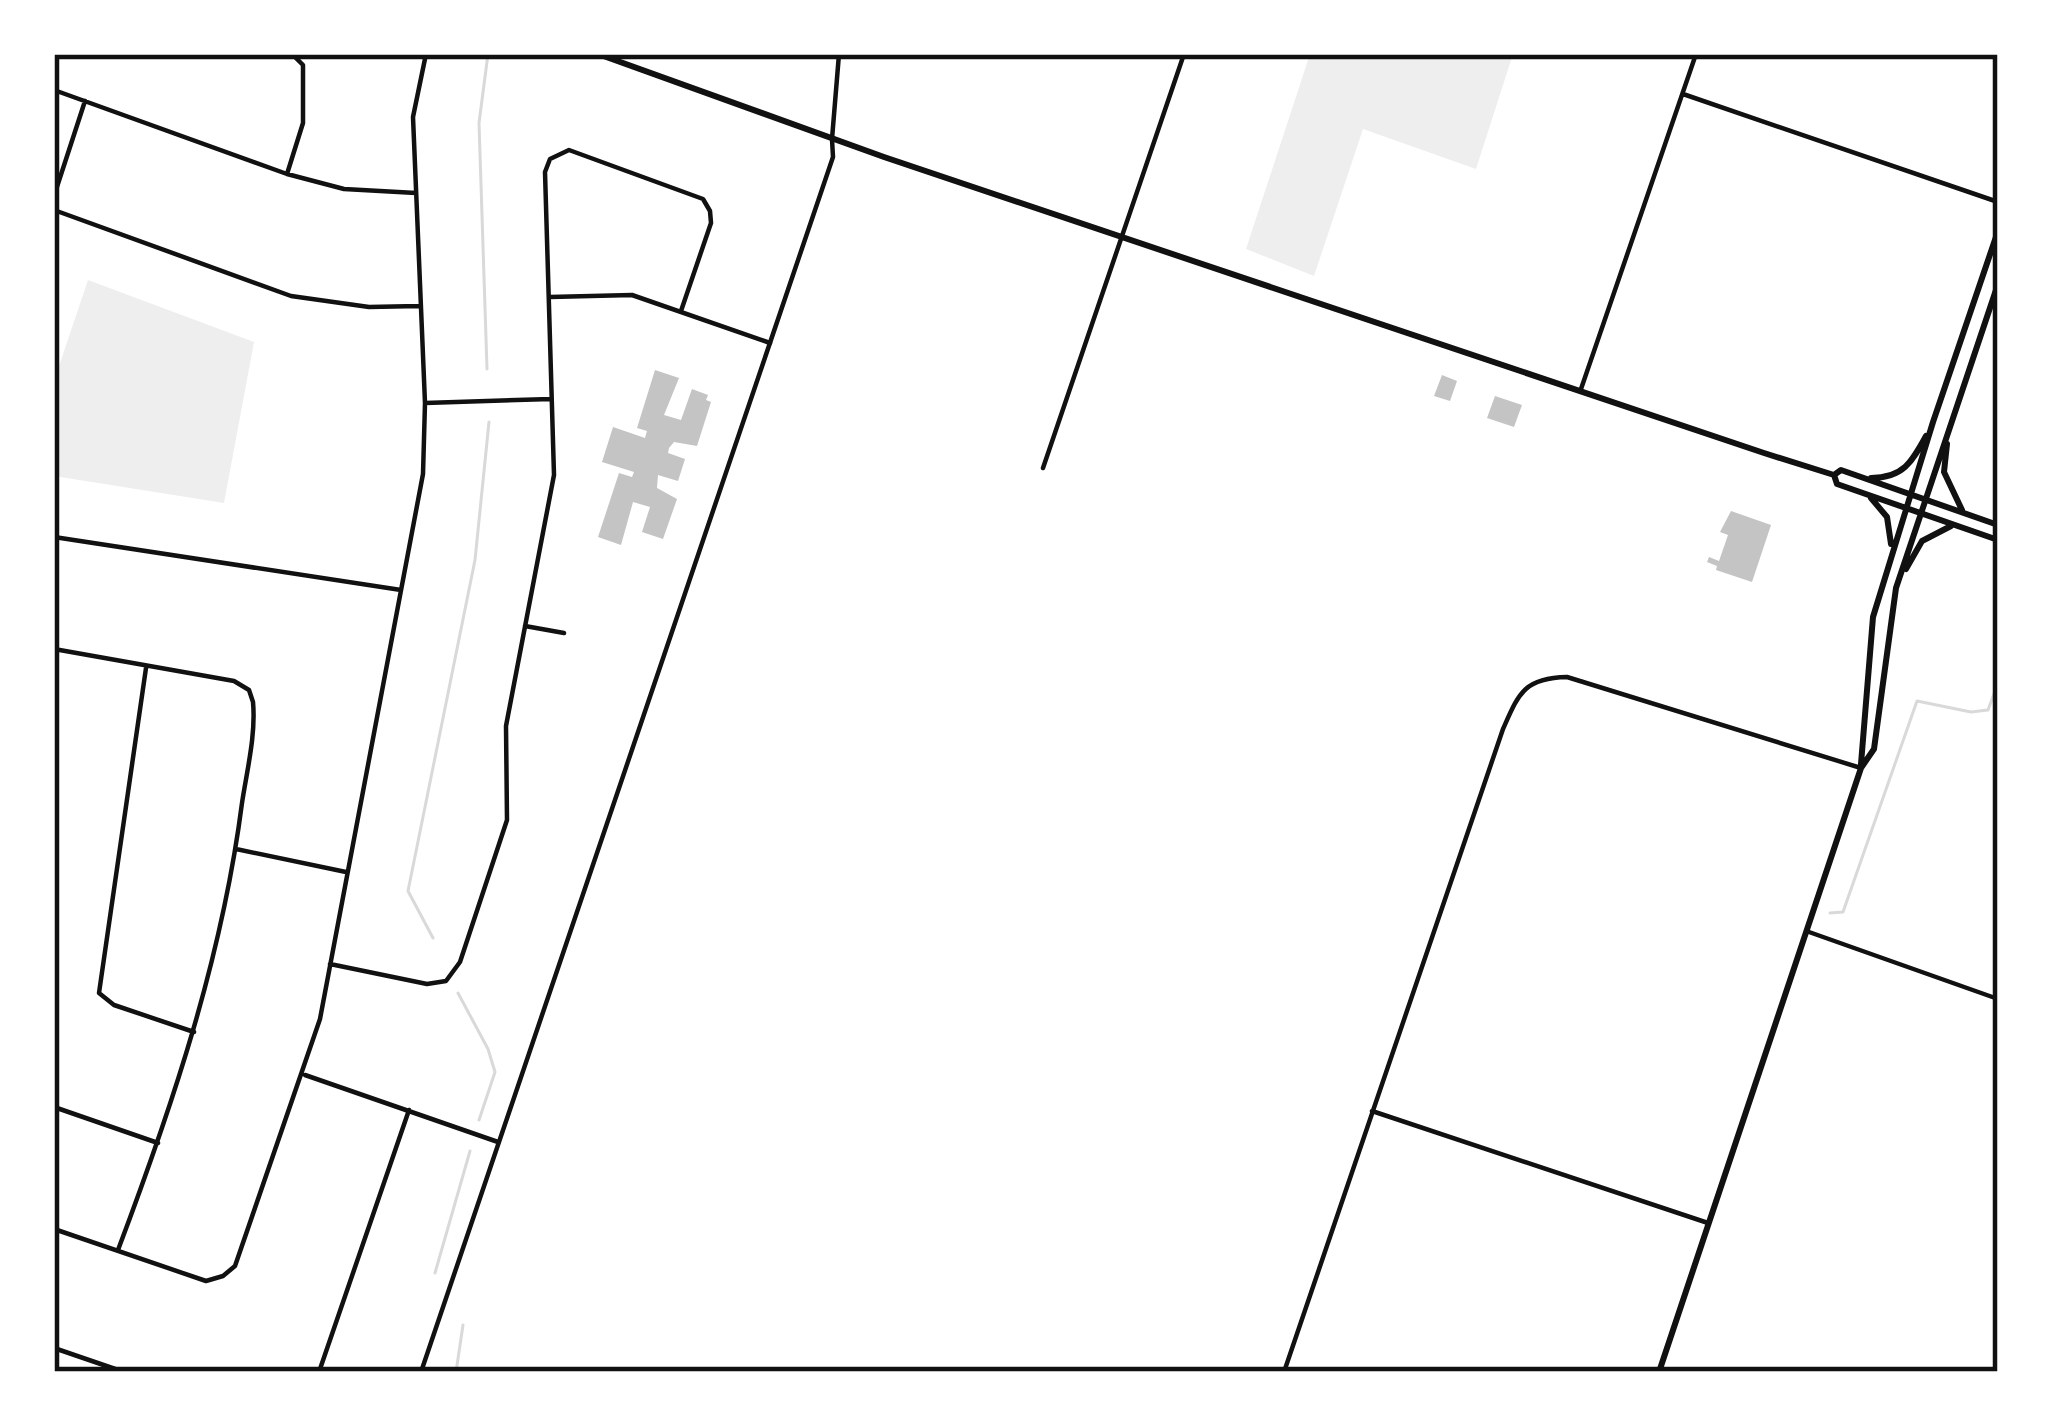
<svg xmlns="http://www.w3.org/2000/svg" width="2052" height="1426" font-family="Lato,sans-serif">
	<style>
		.green { fill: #eee }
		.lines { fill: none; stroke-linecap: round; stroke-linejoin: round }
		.stream { stroke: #d9d9d9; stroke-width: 3 }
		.building { fill: #c4c4c4 }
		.minor { stroke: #111; stroke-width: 4.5 }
		.tertiary { stroke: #111; stroke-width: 4.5 }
		.secondary { stroke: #111; stroke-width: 6 }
		.neatline { fill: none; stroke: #111; stroke-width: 4.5 }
	</style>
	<rect width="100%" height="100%" fill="#fff"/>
	<path class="green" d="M1310,54h203l-37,115 -113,-40 -49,147 -68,-27z
		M88,280l166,62 -30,161 -170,-27v-95z"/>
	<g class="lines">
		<path class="stream" d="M487,369l-8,-246 9,-69
			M1830,913l13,-1 74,-211 54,11 17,-2 10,-27
			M433,938l-25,-47 67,-331 14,-138
			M458,993l30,56 7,23 -16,48
			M435,1273l35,-122
			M456,1372l7,-47"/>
	</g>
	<path class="building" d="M655,370l24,8 -15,37 17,5 11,-31 16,6 -2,5 5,2 -14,44 -23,-4 -5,6 -1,5 17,6 -7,22 -20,-6 -1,13 20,11 -14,40 -21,-7 8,-25 -17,-5 -12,43 -23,-8 21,-64 13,4 2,-5 -32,-10 11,-35 32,11 2,-7 -10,-3z
		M1442,375l15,6 -7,20 -16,-5z
		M1495,396l27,9 -8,22 -27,-9z
		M1731,511l40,14 -19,57 -36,-12 1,-4 -10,-4 2,-5 10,4 9,-26 -8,-3z"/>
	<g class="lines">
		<path class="minor" d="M54,90l233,84 57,15 72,4
			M1683,94l315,108
			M832,139l7,-85
			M287,174l16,-51v-58l-11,-11
			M54,196l31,-95
			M54,210l237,86 78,11 50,-1
			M550,297l82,-2 138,48
			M1581,389l115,-335
			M425,403l126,-4
			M1043,468l141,-414
			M54,537l347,53
			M525,626l39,7
			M54,649l180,32 15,9 4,12c3,33 -6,68 -11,101 -20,155 -69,301 -124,447
			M146,668l-47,325 15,12 80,27
			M236,849l110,23
			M1809,932l189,67
			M330,964l97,20 19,-3 14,-19 47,-142 -1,-94 48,-251 -9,-303 5,-13 19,-9 134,49 7,12 1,12 -30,88
			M305,1075l193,67
			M54,1107l104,36
			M1372,1111l336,112
			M54,1229l152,52 17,-5 12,-10 85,-247 103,-545 2,-71 -12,-286 13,-63
			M54,1348l70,24
			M319,1372l90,-262
			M1284,1372l219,-643c16,-36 21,-51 64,-52l294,91"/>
		<path class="tertiary" d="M421,1372l412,-1215 -1,-18"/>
		<path class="secondary" d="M598,54l286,103 880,296 70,22 7,-5 157,55
			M1947,444l-3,28 18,38
			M1834,475l3,9 161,56
			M1871,478c32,0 41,-16 55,-42
			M1871,498l16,19 4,27
			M1906,569l16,-28 29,-15
			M1861,764l12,-147 60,-195 65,-191
			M1659,1372l202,-604 13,-19 22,-161 102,-304"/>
	</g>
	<rect width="2052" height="1426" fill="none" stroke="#ffffff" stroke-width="114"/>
	<rect x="57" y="57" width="1938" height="1312" class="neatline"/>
</svg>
